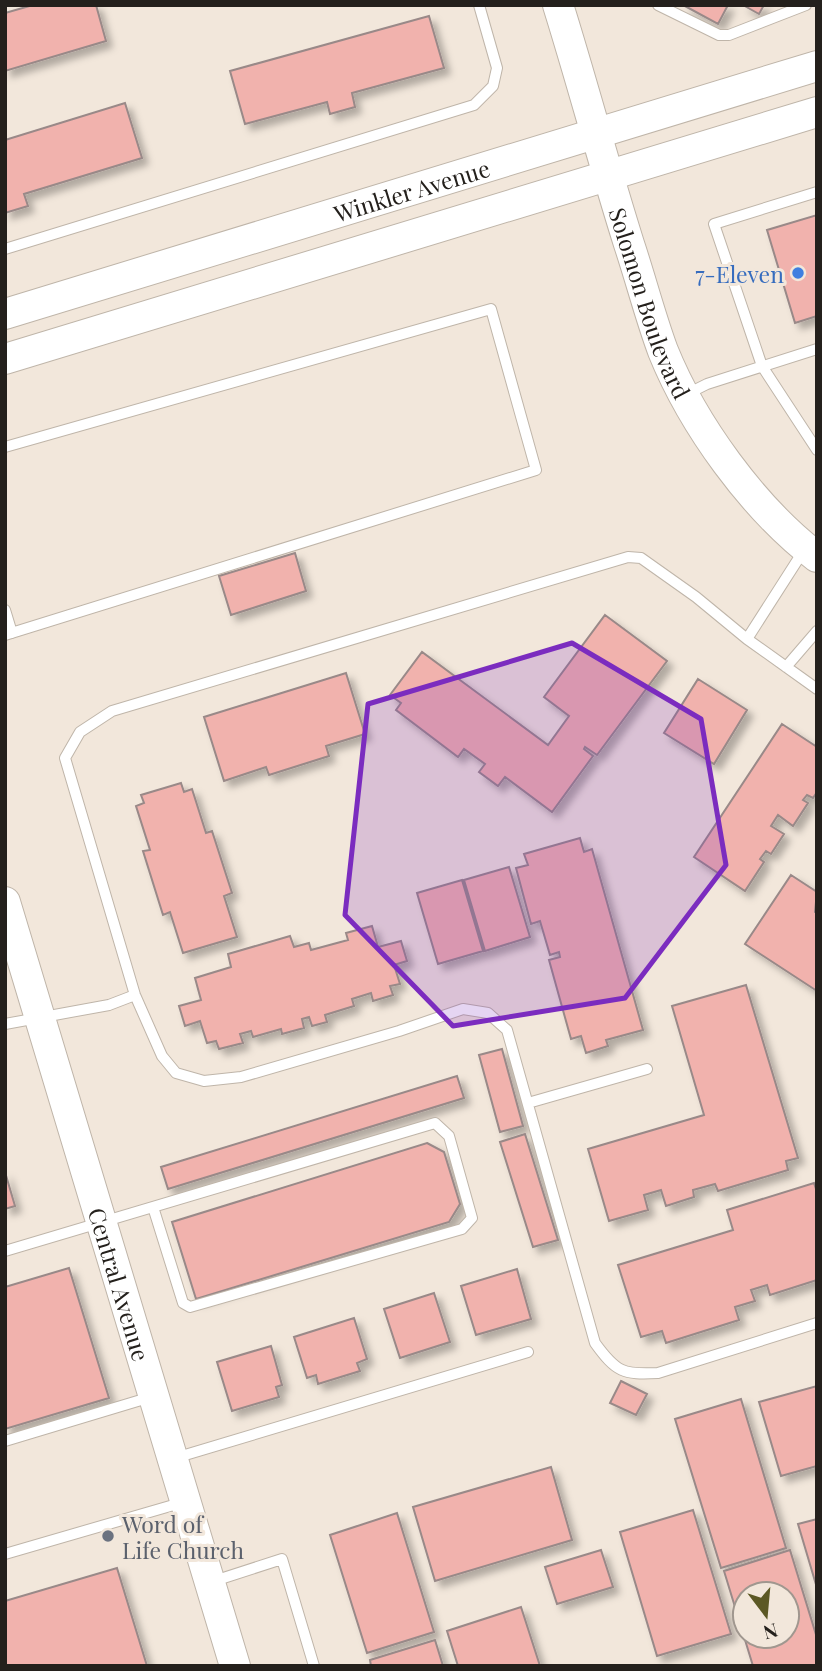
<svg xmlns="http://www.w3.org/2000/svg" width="822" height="1671" font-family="'Playfair Display',serif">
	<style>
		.building { fill: #f1b2ad; stroke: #998988; stroke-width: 2; fill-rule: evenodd; filter: url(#shadow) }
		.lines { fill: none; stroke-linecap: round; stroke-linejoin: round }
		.lane-casing { stroke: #bfb5a9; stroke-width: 12 }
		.secondary-casing { stroke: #bfb5a9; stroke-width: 32 }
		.lane { stroke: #fff; stroke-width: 10 }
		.secondary { stroke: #fff; stroke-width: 30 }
		.marked { fill: #7b2cbf; fill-opacity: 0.2; stroke: #7b2cbf; stroke-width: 5; stroke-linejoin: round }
		.shop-dot { fill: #3f7fe0; stroke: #f2e7db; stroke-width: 2.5 }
		.worship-dot { fill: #6b7280; stroke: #f2e7db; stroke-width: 2.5 }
		.labels { text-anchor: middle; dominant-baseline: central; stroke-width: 6; stroke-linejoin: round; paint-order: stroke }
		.street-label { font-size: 23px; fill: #24201c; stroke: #f2e7db }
		.shop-label { font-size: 23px; fill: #366cbe; stroke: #f2e7db; text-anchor: end }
		.worship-label { font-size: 23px; fill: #5b616d; stroke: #f2e7db; text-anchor: start }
	</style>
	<defs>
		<filter id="shadow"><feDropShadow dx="6" dy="6" stdDeviation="3.5" flood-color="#0004"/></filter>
	</defs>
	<rect width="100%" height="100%" fill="#f2e7db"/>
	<path class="building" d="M33,5h63l10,36 -101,30v-58z
		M683,5h45l-10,19z
		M743,5h21l-5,9z
		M429,16l15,52 -92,25 3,14 -25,7 -3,-12 -82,22 -15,-53z
		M125,103l17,55 -118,36 4,12 -23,7v-73z
		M817,215v101l-22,7 -28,-93z
		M295,553l11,38 -75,24 -12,-39z
		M605,615l62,46 -70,94 -12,-8 -1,2 9,7 -41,56 -47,-35 -7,9 -19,-14 6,-8 -21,-15 -6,8 -62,-47 5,-7 -11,-8 32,-43 126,93 21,-29 -25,-19z
		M346,673l19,61 -39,12 3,10 -60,19 -3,-8 -42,14 -20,-64z
		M698,679l49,31 -33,54 -50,-31z
		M782,724l35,23v45l-4,6 -6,-3 -4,5 5,3 -15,23 -15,-11 -7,11 13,8 -13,20 -5,-3 -6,8 4,3 -19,29 -51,-34z
		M181,783l3,9 8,-3 14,44 6,-2 20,62 -8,3 13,41 -54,16 -13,-41 -7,3 -20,-64 7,-1 -14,-44 8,-3 -3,-8z
		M580,838l4,14 8,-3 51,181 -37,10 2,6 -22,7 -5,-17 -10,3 -22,-79 11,-3 -1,-5 -9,3 -10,-34 -9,3 -15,-56 12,-3 -4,-11z
		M509,867l21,70 -45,14 -21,-71z
		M791,875l26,17 -2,20 2,1v78l-72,-47z
		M462,880l21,71 -45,13 -21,-71z
		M372,926l6,21 23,-6 6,20 -13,4 6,19 -10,2 3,9 -20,6 -2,-8 -19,6 2,7 -29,9 2,7 -15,4 -3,-9 -7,2 2,9 -22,6 -1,-5 -28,8 -2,-6 -11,3 3,9 -24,6 -3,-8 -9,2 -7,-22 -15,5 -6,-20 22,-6 -6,-22 36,-11 -3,-13 62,-18 4,11 15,-4 2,7 37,-10 -2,-7z
		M746,985l52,173 -12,3 2,9 -70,21 -3,-7 -22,6 1,7 -28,9 -5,-16 -17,5 4,15 -39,11 -21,-72 116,-34 -32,-109z
		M502,1049l21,77 -23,6 -21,-77z
		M457,1076l7,22 -296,91 -7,-22z
		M525,1134l33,106 -25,7 -33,-105z
		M427,1143l17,9 16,52 -11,18 -253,77 -24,-77z
		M5,1172l10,34 -10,3z
		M814,1183l3,9v88l-47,15 -3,-10 -16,5 4,11 -20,6 4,13 -73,23 -4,-12 -21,6 -23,-72 115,-35 -6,-20z
		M69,1268l40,130 -104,31v-142z
		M517,1269l14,50 -55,16 -15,-49z
		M434,1293l16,49 -50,16 -16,-49z
		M354,1318l13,41 -10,4 3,8 -42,13 -2,-9 -9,3 -13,-41z
		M271,1346l11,39 -6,2 3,10 -47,14 -15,-49z
		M621,1381l26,13 -11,21 -26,-12z
		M817,1386v80l-36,10 -22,-74z
		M741,1399l45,149 -65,20 -46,-149z
		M551,1467l21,73 -137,41 -22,-74z
		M693,1510l38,124 -74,22 -37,-124z
		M397,1513l37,119 -67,21 -37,-118z
		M817,1519v69l-19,-64z
		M601,1550l12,37 -56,17 -12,-37z
		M790,1550l27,88v28h-64l-29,-95zM745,1594h42v42h-42z
		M117,1568l30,98h-142v-65z
		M521,1607l19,59h-82l-11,-35z
		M435,1640l8,26h-72l-1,-6z"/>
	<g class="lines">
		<g class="lane-casing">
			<path id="lane" d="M658,5l61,30h10l77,-30
				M817,192l-103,32 48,142 55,84
				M5,249l469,-144 19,-19 4,-18 -18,-63
				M687,394l20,-10 110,-35
				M5,447l486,-138 45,161 -531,165
				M5,610l7,23
				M747,639l57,-89
				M786,667l31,-36
				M817,689l-70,-50 -51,-42 -55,-39 -13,-1 -516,154 -32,21 -15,26 70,237 27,61 14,17 28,8 37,-4 158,-46 64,-22 25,4 19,17 88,313c21,29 28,32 63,30l159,-50
				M5,1024l104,-19 26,-10
				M528,1103l119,-34
				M5,1251l430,-128 14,13 23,82 -10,11 -272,78 -7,-4 -30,-96
				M5,1441l146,-44
				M175,1458l353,-106
				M5,1554l179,-52
				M211,1582l71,-23 32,107"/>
		</g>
		<g class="secondary-casing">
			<g id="secondary">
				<path id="s1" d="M558,5c25,80 46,160 71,239 12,36 21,72 34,107 30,74 90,157 154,206"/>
				<path id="s2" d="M5,314l812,-248"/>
				<path d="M5,359l812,-247"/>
				<path id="s3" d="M5,902l230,764"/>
			</g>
		</g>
		<use href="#lane" class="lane"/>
		<use href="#secondary" class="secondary"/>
	</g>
	<path class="marked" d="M572,643l129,76 25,146 -101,133 -172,28 -108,-111 23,-211z"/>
	<circle class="shop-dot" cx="798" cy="273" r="7"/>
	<circle class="worship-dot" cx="108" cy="1536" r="7"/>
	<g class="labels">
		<g class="street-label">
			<text stroke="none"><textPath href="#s2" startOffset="425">Winkler Avenue</textPath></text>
			<text stroke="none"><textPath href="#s1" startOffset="312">Solomon Boulevard</textPath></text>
			<text stroke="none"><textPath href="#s3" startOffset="399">Central Avenue</textPath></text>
		</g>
		<g class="shop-label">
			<text x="784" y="273">7-Eleven</text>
		</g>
		<g class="worship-label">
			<text x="122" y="1523">Word of<tspan x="122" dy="26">Life Church</tspan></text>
		</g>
	</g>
	<rect width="822" height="1671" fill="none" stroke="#24201c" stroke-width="14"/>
	<g transform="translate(766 1615) rotate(164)"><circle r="33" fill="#f2e7db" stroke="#a0978f" stroke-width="2"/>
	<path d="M0-5L12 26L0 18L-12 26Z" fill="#5c5824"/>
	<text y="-10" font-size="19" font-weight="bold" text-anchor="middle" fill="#24201c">N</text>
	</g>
</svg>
